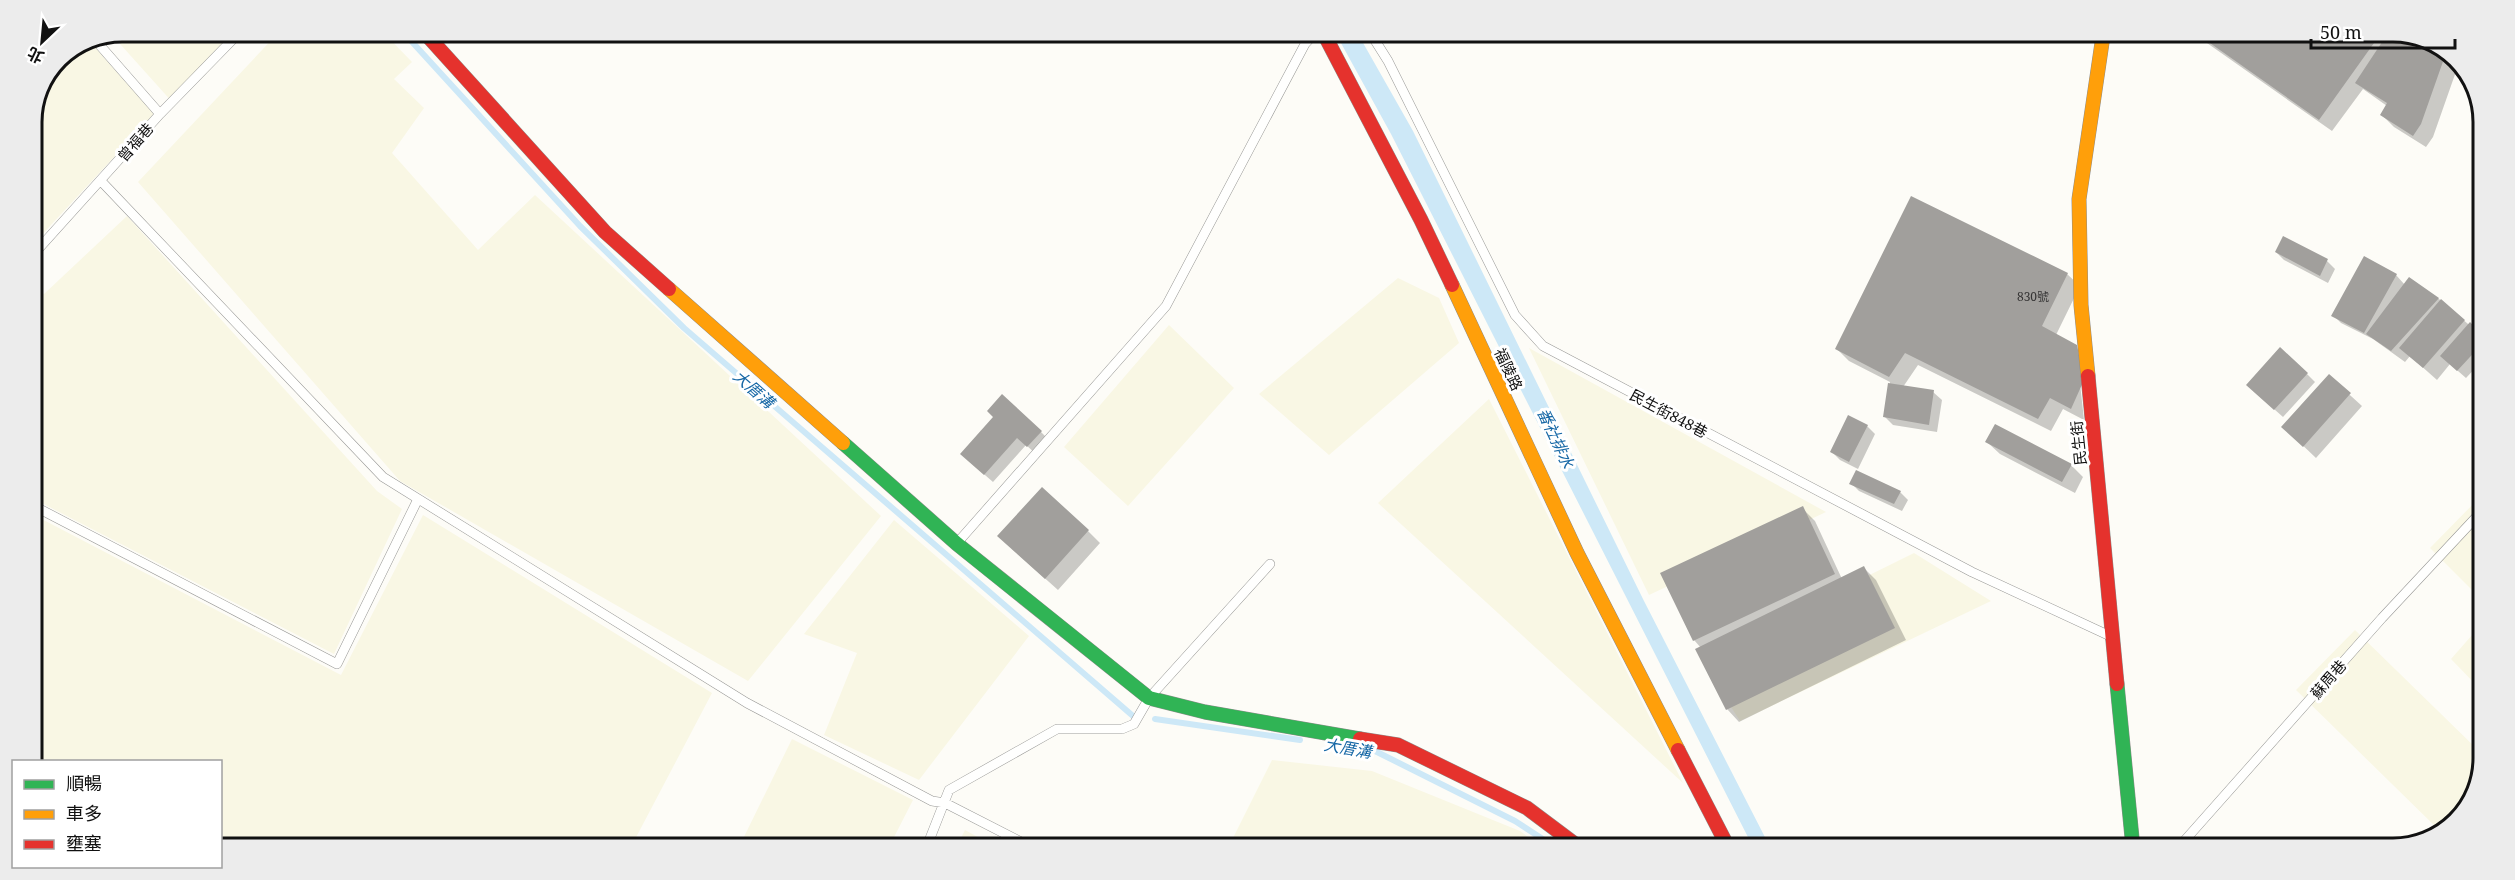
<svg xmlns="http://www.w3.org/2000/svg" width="2515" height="880" font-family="'Noto Serif','Noto Sans TC',serif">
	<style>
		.farmland { fill: #f9f7e4 }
		.water { fill: #cde8f7 }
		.shadow { fill: #0003 }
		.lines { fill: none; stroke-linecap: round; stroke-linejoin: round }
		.stream { stroke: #cde8f7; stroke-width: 6 }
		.building { fill: #a19f9c }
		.lane-casing { stroke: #979795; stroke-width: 10 }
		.fast-casing { stroke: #8e8d8b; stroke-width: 15 }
		.slow-casing { stroke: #8e8d8b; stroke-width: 15 }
		.jam-casing { stroke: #8e8d8b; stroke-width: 15 }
		.lane { stroke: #fffffe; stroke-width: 9 }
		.fast { stroke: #30b455; stroke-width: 14 }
		.slow { stroke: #ff9f0a; stroke-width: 14 }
		.jam { stroke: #e5322d; stroke-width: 14 }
		.labels { text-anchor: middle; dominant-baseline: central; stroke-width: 6; stroke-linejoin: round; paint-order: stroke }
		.number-label { font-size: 12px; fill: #353434 }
		.street-label { font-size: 15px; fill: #111; stroke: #fff }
		.water-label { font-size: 16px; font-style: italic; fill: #1768a6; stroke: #fff }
		.rim { fill: none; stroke: #111; stroke-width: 3 }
	</style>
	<rect width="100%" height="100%" fill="#fdfcf7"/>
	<path class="farmland" d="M122,32h114l-62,72 -62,-69z
		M279,32h104l29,30 -18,17 30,29 -32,45 86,97 57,-55 346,321 -133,165 -348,-200 -262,-299z
		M92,44l62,70 -117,126 -5,-5v-119l26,-58z
		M127,216l250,275 25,18 -68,145 -302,-156v-215l12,11z
		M1398,278l41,20 20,45 -130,112 -70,-61z
		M1169,325l65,63 -106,118 -64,-59z
		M1529,348l297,164 -177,83z
		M1489,399l194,384 -305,-280z
		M2481,496l-1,102 -50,-50z
		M32,514l309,161 82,-160 289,178 -80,152 -411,-1 -1,-82 -188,-1z
		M894,520l135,116 -110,144 -95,-45 33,-82 -53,-19z
		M1914,553l77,48 -251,120 -40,-62z
		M2480,626l-1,62 -28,-29z
		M2355,630l124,121v36l-31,43 -7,2 -145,-142z
		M792,739l121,61 -23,45h-150z
		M1272,760l100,11 148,60 22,16 -313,-1z
		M965,830l29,16h-37z"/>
	<path class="water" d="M1336,34h22l55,97 231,470 126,246h-17l-362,-713z"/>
	<path class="shadow" d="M2197,36h225l37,27 -26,74 -7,10 -32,-20 -12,-12 5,-9 -24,-17 -31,42z
		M2276,252l51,9 8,8 -7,14 -44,-23z
		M2067,274l13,12 -24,49 20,11 8,74 -21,-11 -12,22 -133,-66 -15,22 30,5 9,8 -5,32 -44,-7 -8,-8 5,-35 -41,-21 -13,-13z
		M2396,275l9,10 4,-6 30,20 43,37v25l-16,17 -16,-14 -13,16 -27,-24 -5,6 -32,-23 -32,-16 -8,-8z
		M2307,374l8,8 -32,35 -27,-24z
		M2329,376l33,30 -46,52 -20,-19z
		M995,417l46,15 8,8 -13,14 -10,-9 -33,37 -23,-20z
		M1867,426l8,8 -17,35 -18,-9 -8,-8z
		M1987,442l84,23 12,12 -8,16 -75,-39z
		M1851,483l49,9 8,8 -6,11 -43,-20z
		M1802,508l13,13 27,58 22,-11 12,12 30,60 -167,82 -12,-13 -26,-61 -7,-8z
		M1088,531l12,12 -42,47 -46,-41z"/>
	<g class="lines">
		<path class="stream" d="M403,32l177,194 104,102 449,388
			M1155,719l145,21
			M1375,751l140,70 40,26"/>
	</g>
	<path class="building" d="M2200,36h179l-60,84z
		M2386,36h36l24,17 -25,71 -8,12 -33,-21 7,-12 -32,-20z
		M1911,196l157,77 -26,53 35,19 7,35 -13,29 -21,-11 -12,21 -133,-66 -16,24 -54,-28z
		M2283,236l45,23 -8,17 -45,-24z
		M2364,256l33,18 -33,59 -33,-17z
		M2409,277l30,21 -48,53 -25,-17z
		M2441,299l24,21 -42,48 -24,-20z
		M2470,322l12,12v10l-25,27 -17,-15z
		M2280,347l28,26 -34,37 -28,-25z
		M2329,374l22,19 -48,54 -22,-20z
		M1888,383l46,7 -5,35 -46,-8z
		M1002,394l40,37 -15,16 -10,-9 -33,37 -24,-21 33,-37 -6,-6z
		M1848,415l20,10 -19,37 -19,-10z
		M1995,424l77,40 -10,18 -77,-40z
		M1856,470l45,21 -7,13 -45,-20z
		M1042,487l47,43 -44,49 -48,-43z
		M1803,506l32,68 -142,67 -33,-68z
		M1864,566l31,62 -169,82 -31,-61z"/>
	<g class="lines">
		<g class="lane-casing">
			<path id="lane" d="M1371,34l17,27 127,254 28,31 429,226 138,64
				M97,42l63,72
				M101,181l282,296 364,226 185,98 13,2 84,43
				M32,256l128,-142 80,-82
				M32,505l305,159 81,-165
				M958,542l208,-236 139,-262 9,-10
				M927,846l22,-56 108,-61h65l12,-5 15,-26 121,-134
				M2178,848l204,-230 99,-106"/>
		</g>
		<g class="fast-casing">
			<path id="fast" d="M843,443l114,101 192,154 56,14 155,27
				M2117,684l16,164"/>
		</g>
		<g class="slow-casing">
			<path id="slow" d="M1452,285l125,268 101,197
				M669,289l174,154
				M2088,376l-7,-71 -2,-106 24,-163"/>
		</g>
		<g class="jam-casing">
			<path id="jam" d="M424,32l181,200 64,57
				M1324,34l97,186 31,65
				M2088,376l29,308
				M1360,739l38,6 129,63 52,39
				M1678,750l50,97"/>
		</g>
		<use href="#lane" class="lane"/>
		<use href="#fast" class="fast"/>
		<use href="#slow" class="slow"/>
		<use href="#jam" class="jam"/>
	</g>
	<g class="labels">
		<g class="number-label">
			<text x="2033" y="296">830號</text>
		</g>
		<g class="street-label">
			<text transform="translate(135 142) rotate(-49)">曾福巷</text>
			<text transform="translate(1509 369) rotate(65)">福陵路</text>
			<text transform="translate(1669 413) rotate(28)">民生街848巷</text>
			<text transform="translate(2078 443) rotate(-96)">民生街</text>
			<text transform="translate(2328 679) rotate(-49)">蘇周巷</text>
		</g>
		<g class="water-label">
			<text transform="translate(754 389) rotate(41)">大厝溝</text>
			<text transform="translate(1556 438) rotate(65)">番社排水</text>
			<text transform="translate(1348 748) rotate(10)">大厝溝</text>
		</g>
	</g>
	<path d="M0 0H2515V880H0ZM122 42H2393A80 80 0 0 1 2473 122V758A80 80 0 0 1 2393 838H122A80 80 0 0 1 42 758V122A80 80 0 0 1 122 42Z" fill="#ececec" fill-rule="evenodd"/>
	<path class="rim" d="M122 42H2393A80 80 0 0 1 2473 122V758A80 80 0 0 1 2393 838H122A80 80 0 0 1 42 758V122A80 80 0 0 1 122 42Z"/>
	<rect x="12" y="760" width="210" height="108" fill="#ffffff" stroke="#a0a0a0" stroke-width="1.5"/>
	<rect x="24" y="780" width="30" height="9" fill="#30b455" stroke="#a0a0a0" stroke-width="1.5"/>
	<text x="66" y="790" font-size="18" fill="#111111">順暢</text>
	<rect x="24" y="810" width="30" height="9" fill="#ff9f0a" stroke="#a0a0a0" stroke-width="1.5"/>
	<text x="66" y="820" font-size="18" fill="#111111">車多</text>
	<rect x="24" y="840" width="30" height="9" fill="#e5322d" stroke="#a0a0a0" stroke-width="1.5"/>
	<text x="66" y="850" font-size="18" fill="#111111">壅塞</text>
	<g transform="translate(42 42) rotate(206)" stroke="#ffffff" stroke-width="4.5" paint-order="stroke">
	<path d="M0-4.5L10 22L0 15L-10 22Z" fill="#111111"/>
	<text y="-9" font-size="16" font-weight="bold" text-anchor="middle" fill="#111111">北</text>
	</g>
	<path d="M2311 39v9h144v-9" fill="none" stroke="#111111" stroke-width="3"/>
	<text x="2320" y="39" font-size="18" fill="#111111" stroke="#ffffff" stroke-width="4.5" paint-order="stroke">50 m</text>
</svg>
